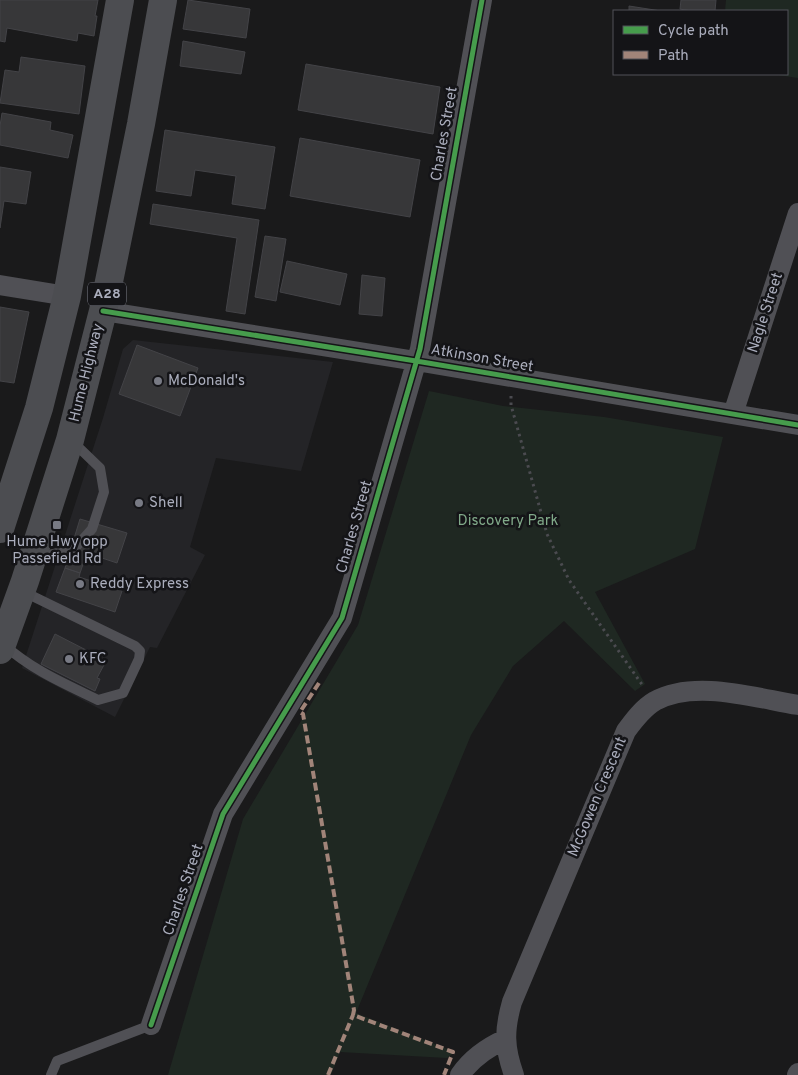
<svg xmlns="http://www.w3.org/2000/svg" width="798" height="1075" font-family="Overpass,sans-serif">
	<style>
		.built { fill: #242427 }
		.green { fill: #1f2822 }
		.building { fill: #373739; stroke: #434347 }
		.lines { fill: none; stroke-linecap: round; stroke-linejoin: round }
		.path { stroke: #4b4b50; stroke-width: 3; stroke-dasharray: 2.5 4; stroke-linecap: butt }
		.lane { stroke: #505055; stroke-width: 10 }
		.street { stroke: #505055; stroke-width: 20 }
		.highway { stroke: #4c4d51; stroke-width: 28 }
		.quiet { stroke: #a18479; stroke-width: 4; stroke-dasharray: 8 4; stroke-linecap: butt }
		.cycleway-casing { stroke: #141417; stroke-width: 8 }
		.cycleway { stroke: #469c4c; stroke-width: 5 }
		.poi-dot { fill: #787a84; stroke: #141417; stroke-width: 2 }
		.labels { text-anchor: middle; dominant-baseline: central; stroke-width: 5; stroke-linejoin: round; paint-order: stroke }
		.shield { fill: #141417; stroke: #7d7f8a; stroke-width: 1 }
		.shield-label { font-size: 14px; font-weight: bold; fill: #aaadbc }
		.street-label { font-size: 15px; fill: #aaadbc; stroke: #141417 }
		.poi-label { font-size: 15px; fill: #aaadbc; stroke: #141417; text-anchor: start }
		.park-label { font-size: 15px; fill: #80a989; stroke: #141417 }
	</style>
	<rect width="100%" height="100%" fill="#1a1a1b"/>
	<path class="built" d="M133,340l200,22 -32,109 -85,-13 -26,89 15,8 -48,93 -7,-1 -35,70 -93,-49 81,-250 20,-69z"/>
	<path class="green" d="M726,0h72v78l-26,-4h15v-63h-62z
		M429,391l74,15 101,11 119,20 -28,112 -100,43 50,92 -10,7 -71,-70 -51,45 -42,69 -115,278 99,39 -8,6 -107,-6 -9,23h-163l75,-256 115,-194z"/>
	<path class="building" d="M0,0h98l-3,16h2l-3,20 -16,-3 -1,8 -70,-13 -2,14 -5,-1z
		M188,0l62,9 -4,29 -63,-9z
		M681,0h35l-1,11h-24l-11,-2z
		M629,6l32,5h-32z
		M183,41l62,11 -4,22 -61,-8z
		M21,57l64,9 -6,48 -79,-11 5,-33 14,2z
		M306,64l134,23 -7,47 -135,-24z
		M2,113l49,9 -1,8 23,5 -5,23 -68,-13v-19z
		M165,130l110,17 -10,62 -33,-5 4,-28 -41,-6 -4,26 -35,-5z
		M300,138l120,22 -10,57 -120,-21z
		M0,167l31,5 -5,32 -22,-3 -4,27z
		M153,204l106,16 -14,94 -19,-3 11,-73 -87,-14z
		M265,236l21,3 -10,62 -21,-4z
		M287,261l60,13 -7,31 -60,-13z
		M362,275l23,3 -3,38 -23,-2z
		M0,307l29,5 -15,71 -14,-2z
		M137,345l61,23 -18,48 -61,-22z
		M80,519l47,14 -10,30 -30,-10 -7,20 -15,-5z
		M65,568l15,5 -1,4 43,14 -7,21 -59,-20z
		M55,634l33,17 -2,3 19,9 -8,15 3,1 -5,12 -54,-27z"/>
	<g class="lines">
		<path class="path" d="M511,396v9l36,129 22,46 74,106"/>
		<path class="lane" d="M35,558l39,-9 18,-20 12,-37 -4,-24 -27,-26
			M3,644c29,26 60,39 95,56l25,-7 16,-34 1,-8 -5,-5 -113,-55
			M51,1075l6,-14 94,-36"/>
		<path class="street" d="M0,285l67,11
			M103,311l313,50 382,64
			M733,414l65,-201
			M151,1025l72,-211 119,-196 78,-269 62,-349
			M460,1075c11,-16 28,-28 46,-36
			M514,1075c-10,-28 -10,-45 -2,-73l114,-271c8,-11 17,-23 29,-30 40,-22 100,-3 143,4
			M797,1075l1,-2"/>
		<path class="highway" d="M0,529l39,-121 28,-112 53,-296
			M0,650l25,-69 45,-141 33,-129 38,-187 22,-124"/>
		<path class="quiet" d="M319,683l-19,29 3,2 51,296 -1,5 100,37 -9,23
			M328,1075l25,-60"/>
		<g class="cycleway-casing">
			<path id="cycleway" d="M103,311l313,50 382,64
				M151,1025l72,-211 119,-196 78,-269 62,-349"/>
		</g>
		<use href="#cycleway" class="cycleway"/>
	</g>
	<g class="poi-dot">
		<circle cx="158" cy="381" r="5"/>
		<circle cx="139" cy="503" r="5"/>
		<rect x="52" y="520" width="10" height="10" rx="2.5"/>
		<circle cx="80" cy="584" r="5"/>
		<circle cx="69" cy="659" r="5"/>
	</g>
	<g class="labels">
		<rect class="shield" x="88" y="282.5" width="38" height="23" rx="4"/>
		<g class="shield-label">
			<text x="107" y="294">A28</text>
		</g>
		<g class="street-label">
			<text transform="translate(445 134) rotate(-80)">Charles Street</text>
			<text transform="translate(766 313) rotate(-72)">Nagle Street</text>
			<text transform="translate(482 359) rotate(10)">Atkinson Street</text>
			<text transform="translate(87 373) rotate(-76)">Hume Highway</text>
			<text transform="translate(355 527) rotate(-74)">Charles Street</text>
			<text transform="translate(598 797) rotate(-67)">McGowen Crescent</text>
			<text transform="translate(184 890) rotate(-71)">Charles Street</text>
		</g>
		<g class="poi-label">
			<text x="168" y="381">McDonald's</text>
			<text x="149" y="503">Shell</text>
			<text x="57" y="542" text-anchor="middle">Hume Hwy opp<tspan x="57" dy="17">Passefield Rd</tspan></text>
			<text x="90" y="584">Reddy Express</text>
			<text x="79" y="659">KFC</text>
		</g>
		<g class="park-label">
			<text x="508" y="521">Discovery Park</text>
		</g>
	</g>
	<rect x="613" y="10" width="175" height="65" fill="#141417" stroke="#505159"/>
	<rect x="623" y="26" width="25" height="8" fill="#469c4c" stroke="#505159"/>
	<text x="658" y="35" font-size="15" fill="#aaadbc">Cycle path</text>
	<rect x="623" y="51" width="25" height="8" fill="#a18479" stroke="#505159"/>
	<text x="658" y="60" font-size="15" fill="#aaadbc">Path</text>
</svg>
